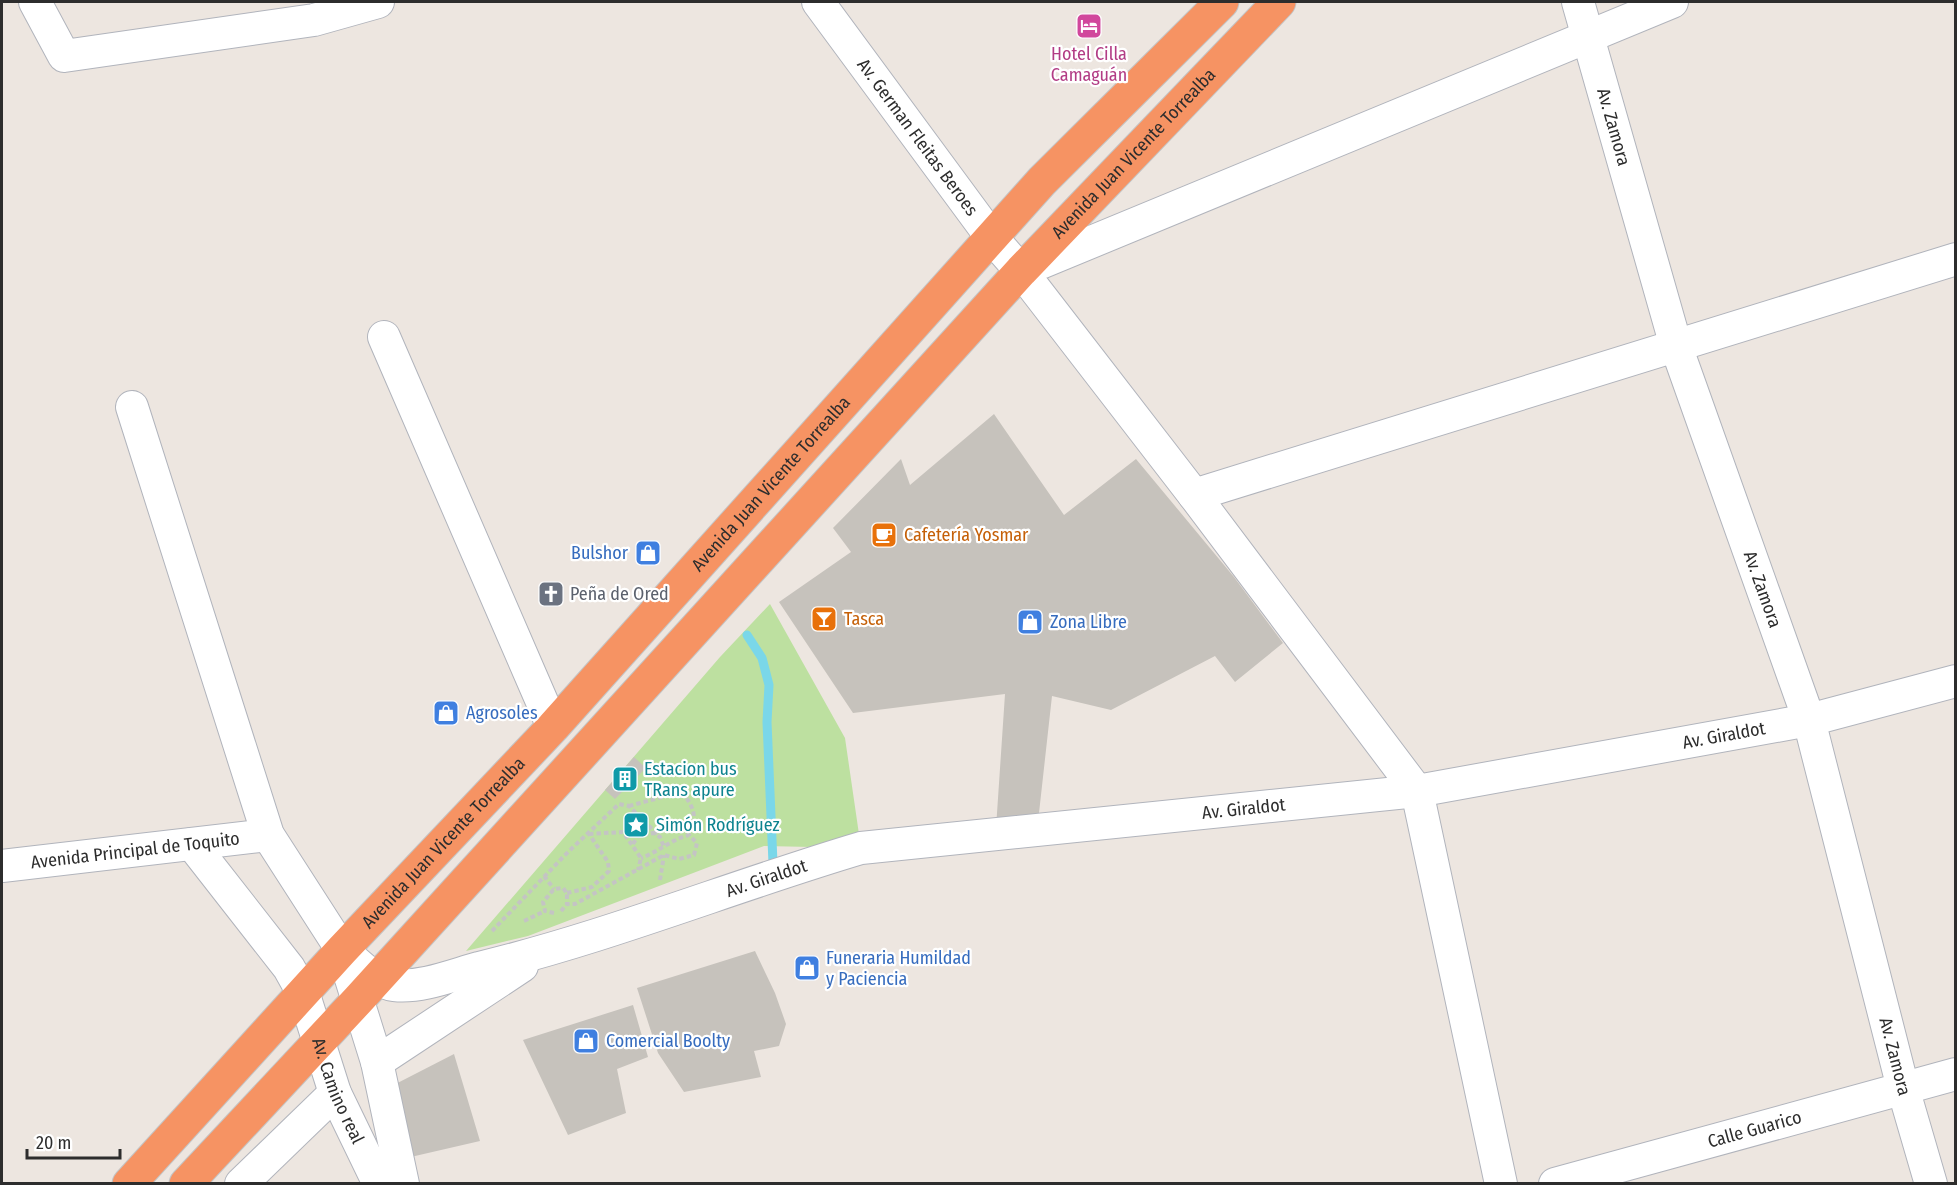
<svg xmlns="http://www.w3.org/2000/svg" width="1957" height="1185" font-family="'Fira Sans Condensed',sans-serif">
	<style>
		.green { fill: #bde0a0 }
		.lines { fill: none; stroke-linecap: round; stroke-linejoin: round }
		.stream { stroke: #7ad7e9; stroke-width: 9 }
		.building { fill: #c6c2bc }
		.minor-casing { stroke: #b1b4bc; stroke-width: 34 }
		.highway-casing { stroke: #c4c4c4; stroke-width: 35 }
		.path { stroke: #c4c4c4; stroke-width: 4; stroke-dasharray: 4.5 3; stroke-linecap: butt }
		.minor { stroke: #fff; stroke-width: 32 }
		.highway { stroke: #f69363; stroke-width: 33 }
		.labels { text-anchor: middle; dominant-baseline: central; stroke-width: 4.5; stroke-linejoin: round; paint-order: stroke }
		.hotel-label { font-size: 18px; fill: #b23c85; stroke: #fff }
		.street-label { font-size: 18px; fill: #2d2d2d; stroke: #fff }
		.food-label { font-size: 18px; fill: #c56008; stroke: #fff; text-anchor: start }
		.shop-label { font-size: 18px; fill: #366cbe; stroke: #fff; text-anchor: start }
		.worship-label { font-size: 18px; fill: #5b616d; stroke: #fff; text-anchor: start }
		.culture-label { font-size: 18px; fill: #0d838f; stroke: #fff; text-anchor: start }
	</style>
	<rect width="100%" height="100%" fill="#ede6e0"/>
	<path class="green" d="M770,604l75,134 16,110 -97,-2 -236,90 -62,15 254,-294z"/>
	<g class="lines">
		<path class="stream" d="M747,635l15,23 7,27 -2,37 6,141"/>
	</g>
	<path class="building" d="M994,414l70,101 72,-56 98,118 49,66 -48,39 -20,-26 -104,54 -59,-14 -14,126 -42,6 9,-134 -152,19 -74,-111 72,-50 -18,-24 68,-69 9,26z
		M634,757l12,11 -31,31 -10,-9z
		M755,951l20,42 11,31 -7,22 -25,5 7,26 -77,15 -26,-39 -21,-65z
		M633,1005l15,52 -31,12 9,44 -58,22 -45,-95z
		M454,1054l26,87 -78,18 -24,-66z"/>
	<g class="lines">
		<g class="minor-casing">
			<g id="minor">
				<path d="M35,2l29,54 250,-36 64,-18"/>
				<path id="s1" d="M818,2l174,236 29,33"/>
				<path id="s2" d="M1578,2l98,344 133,374 94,368 28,96"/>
				<path d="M384,337l169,390"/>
				<path d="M132,407l136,428 74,115 35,112 26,122"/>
				<path d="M1194,495l762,-236"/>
				<path id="s3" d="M192,844l97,124 15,27 31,98 44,91"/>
				<path id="s4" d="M2,866l266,-31"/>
				<path id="s5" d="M342,950c15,12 33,33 52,35 28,3 59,-10 85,-17 129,-31 254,-82 382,-120l556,-57 392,-71 147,-39"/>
				<path d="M377,1062l145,-96"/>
				<path d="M241,1184l94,-91"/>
				<path d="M1501,1184l-84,-393 -223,-296 -173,-224 651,-269"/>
				<path id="s6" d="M1555,1184l401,-110"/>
			</g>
		</g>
		<g class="highway-casing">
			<g id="highway">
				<path id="s7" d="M129,1184l213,-234 211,-223 489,-546 180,-179"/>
				<path id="s8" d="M186,1184l172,-184 663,-729 258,-269"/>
			</g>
		</g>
		<path class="path" d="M629,806l37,-10h19c11,15 11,23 4,39
			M589,834l34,-2 18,26 -3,12
			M633,844l5,-8 15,-3 7,4 4,10
			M544,876l10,13
			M660,880l4,-25
			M567,893l25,-6 17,-16 -1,-9 -19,-28
			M561,911l6,-7
			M554,913l-9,-2 -2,-9 11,-13 9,-1 4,5v11h8l89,-49 15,4 15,-4 3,-12 -8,-8c-17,4 -31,17 -48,23
			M524,921l21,-10
			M492,931l76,-79 51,-48 10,2 31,31"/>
		<use href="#minor" class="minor"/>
		<use href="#highway" class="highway"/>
	</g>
	<defs>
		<g id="hotel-square" transform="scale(1.35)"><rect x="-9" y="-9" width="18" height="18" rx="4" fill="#d1479c" stroke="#fff"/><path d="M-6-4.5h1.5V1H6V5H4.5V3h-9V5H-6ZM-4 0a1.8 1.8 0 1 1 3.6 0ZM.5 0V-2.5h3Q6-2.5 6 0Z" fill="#fff"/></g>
		<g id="cafe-square" transform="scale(1.35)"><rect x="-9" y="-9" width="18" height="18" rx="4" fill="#e8710a" stroke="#fff"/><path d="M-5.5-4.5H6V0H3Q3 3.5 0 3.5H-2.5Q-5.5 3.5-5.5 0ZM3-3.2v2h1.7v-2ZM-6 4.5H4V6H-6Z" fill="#fff"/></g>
		<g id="shop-square" transform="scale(1.35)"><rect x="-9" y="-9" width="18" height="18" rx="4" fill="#3f7fe0" stroke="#fff"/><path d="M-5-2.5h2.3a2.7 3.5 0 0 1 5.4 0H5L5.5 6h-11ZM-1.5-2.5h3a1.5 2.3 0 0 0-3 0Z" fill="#fff"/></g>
		<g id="church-square" transform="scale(1.35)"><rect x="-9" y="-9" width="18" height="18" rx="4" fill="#6b7280" stroke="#fff"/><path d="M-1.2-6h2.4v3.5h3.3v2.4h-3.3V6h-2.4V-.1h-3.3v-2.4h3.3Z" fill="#fff"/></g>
		<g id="bar-square" transform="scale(1.35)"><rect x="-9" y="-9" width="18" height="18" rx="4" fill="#e8710a" stroke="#fff"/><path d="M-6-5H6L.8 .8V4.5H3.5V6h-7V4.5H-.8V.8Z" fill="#fff"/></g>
		<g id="building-square" transform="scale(1.35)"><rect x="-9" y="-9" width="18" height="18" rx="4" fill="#0f9aa8" stroke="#fff"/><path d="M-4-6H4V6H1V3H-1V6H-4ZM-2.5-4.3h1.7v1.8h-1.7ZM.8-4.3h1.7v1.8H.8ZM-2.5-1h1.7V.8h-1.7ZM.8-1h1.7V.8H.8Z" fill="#fff"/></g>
		<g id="sight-square" transform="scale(1.35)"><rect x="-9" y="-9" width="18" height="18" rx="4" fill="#0f9aa8" stroke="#fff"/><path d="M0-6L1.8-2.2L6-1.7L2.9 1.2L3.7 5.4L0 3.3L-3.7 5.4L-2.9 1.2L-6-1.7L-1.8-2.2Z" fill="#fff"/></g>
	</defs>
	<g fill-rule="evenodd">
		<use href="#hotel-square" x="1089" y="26"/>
		<use href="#cafe-square" x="884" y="535"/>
		<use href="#shop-square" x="648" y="553"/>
		<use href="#church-square" x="551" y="594"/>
		<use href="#bar-square" x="824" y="619"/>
		<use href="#shop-square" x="1030" y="622"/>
		<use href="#shop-square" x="446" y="713"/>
		<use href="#building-square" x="625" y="779"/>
		<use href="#sight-square" x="636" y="825"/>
		<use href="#shop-square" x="807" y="968"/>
		<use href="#shop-square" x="586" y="1041"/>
	</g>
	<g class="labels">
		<g class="hotel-label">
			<text x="1089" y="54">Hotel Cilla<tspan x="1089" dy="21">Camaguán</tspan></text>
		</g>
		<g class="street-label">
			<text stroke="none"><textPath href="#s2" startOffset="130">Av. Zamora</textPath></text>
			<text stroke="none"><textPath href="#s1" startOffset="168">Av. German Fleitas Beroes</textPath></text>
			<text stroke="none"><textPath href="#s8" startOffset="1400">Avenida Juan Vicente Torrealba</textPath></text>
			<text stroke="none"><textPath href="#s7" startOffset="950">Avenida Juan Vicente Torrealba</textPath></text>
			<text stroke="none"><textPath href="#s2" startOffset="616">Av. Zamora</textPath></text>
			<text stroke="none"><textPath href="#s5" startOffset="1422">Av. Giraldot</textPath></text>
			<text stroke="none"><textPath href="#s5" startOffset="936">Av. Giraldot</textPath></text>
			<text stroke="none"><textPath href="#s7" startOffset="464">Avenida Juan Vicente Torrealba</textPath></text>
			<text stroke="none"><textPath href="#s4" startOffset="134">Avenida Principal de Toquito</textPath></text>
			<text stroke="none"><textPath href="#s5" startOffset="452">Av. Giraldot</textPath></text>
			<text stroke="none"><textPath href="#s2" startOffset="1102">Av. Zamora</textPath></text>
			<text stroke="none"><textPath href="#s3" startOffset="290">Av. Camino real</textPath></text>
			<text stroke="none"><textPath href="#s6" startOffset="207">Calle Guarico</textPath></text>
		</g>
		<g class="food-label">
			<text x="904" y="535">Cafetería Yosmar</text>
			<text x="844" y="619">Tasca</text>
		</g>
		<g class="shop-label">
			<text x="628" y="553" text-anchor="end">Bulshor</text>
			<text x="1050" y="622">Zona Libre</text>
			<text x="466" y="713">Agrosoles</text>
			<text x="826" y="958">Funeraria Humildad<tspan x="826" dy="21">y Paciencia</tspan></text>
			<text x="606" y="1041">Comercial Boolty</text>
		</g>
		<g class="worship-label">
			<text x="570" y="594">Peña de Ored</text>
		</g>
		<g class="culture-label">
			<text x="644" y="769">Estacion bus<tspan x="644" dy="21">TRans apure</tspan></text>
			<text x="656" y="825">Simón Rodríguez</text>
		</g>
	</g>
	<rect width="1957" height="1185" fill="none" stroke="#2d2d2d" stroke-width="6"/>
	<path d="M27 1149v9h93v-9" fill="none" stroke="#2d2d2d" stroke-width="3"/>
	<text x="36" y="1149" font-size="18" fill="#2d2d2d" stroke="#ffffff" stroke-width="4.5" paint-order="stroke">20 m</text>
</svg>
